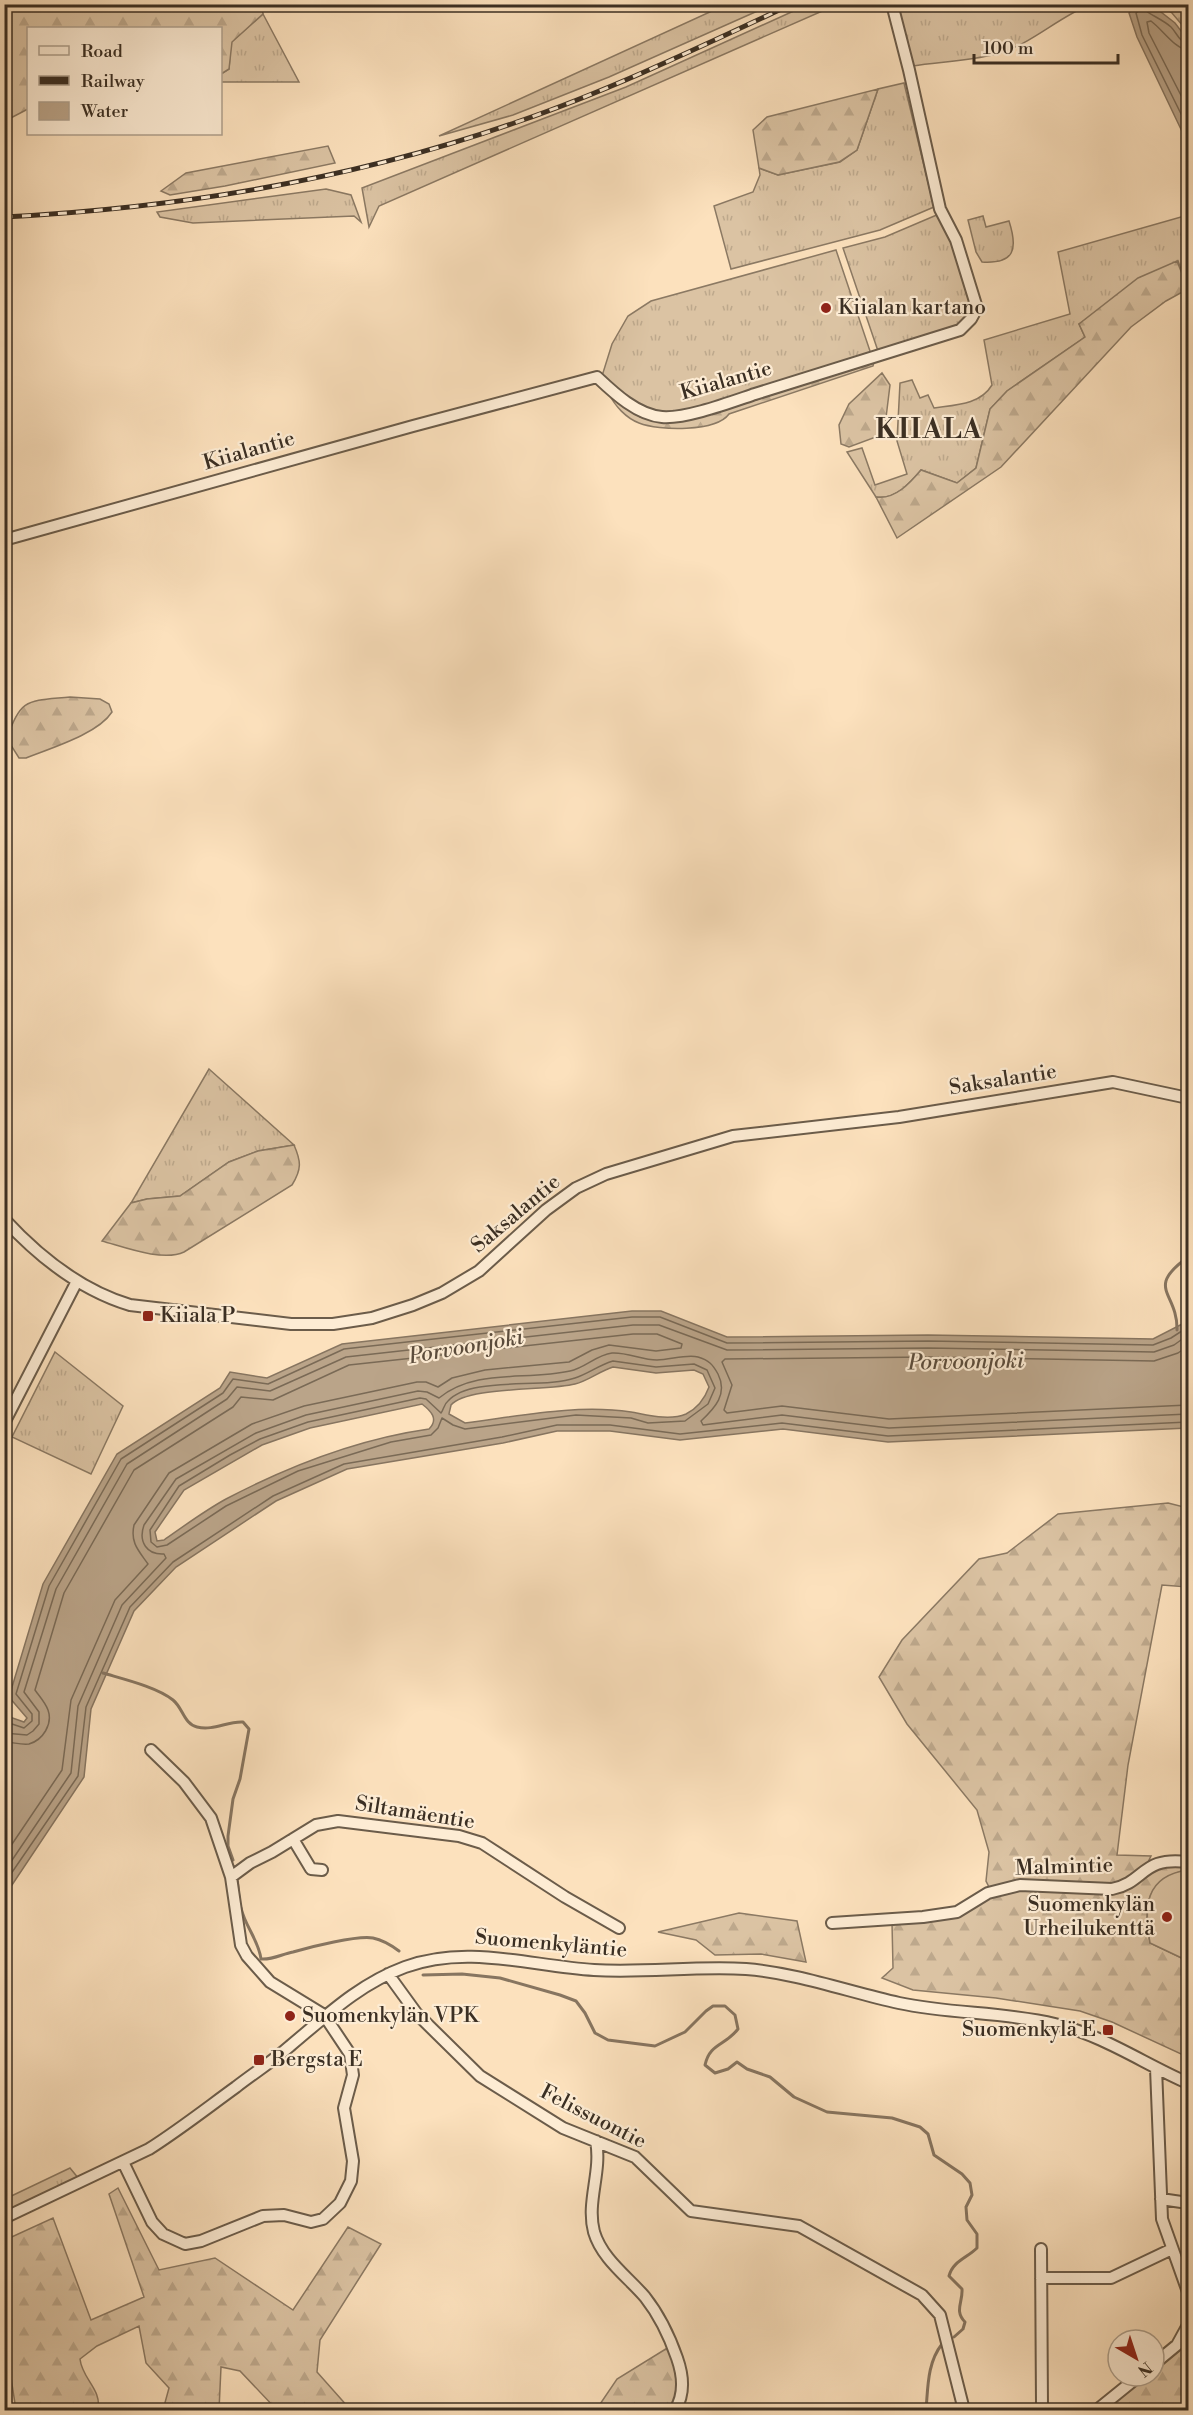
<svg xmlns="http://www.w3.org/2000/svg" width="1193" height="2415" font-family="'Libre Bodoni',serif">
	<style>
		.grass { fill: url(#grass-tufts); stroke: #8b7963; stroke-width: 1.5 }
		.forest { fill: url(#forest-firs); stroke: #8b7963; stroke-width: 1.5 }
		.pitch { fill: #dbc3a3; stroke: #8b7963; stroke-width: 1.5 }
		.water { fill: #baa489; stroke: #877560; stroke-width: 1.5; fill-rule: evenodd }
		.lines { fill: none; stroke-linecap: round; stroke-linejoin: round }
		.shore { stroke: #7a6a56; stroke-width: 1.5 }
		.stream { stroke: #877560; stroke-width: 3 }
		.minor-casing { stroke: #6b5c4a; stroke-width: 14 }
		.minor { stroke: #fdecd4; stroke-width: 10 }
		.rail-casing { stroke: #3b2f23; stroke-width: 5 }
		.rail { stroke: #fdecd4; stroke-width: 3; stroke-dasharray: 9; stroke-linecap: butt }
		.poi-dot { fill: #8f2418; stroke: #fdecd4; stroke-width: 2 }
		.labels { text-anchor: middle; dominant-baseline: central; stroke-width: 4.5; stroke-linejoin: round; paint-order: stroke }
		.poi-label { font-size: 21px; fill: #3b2f23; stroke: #fdecd4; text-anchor: start }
		.street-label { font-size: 21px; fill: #3b2f23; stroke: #fdecd4 }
		.water-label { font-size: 22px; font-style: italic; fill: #5b4c3c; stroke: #fdecd4 }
		.district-label { font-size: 27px; font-weight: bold; letter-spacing: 1.5px; fill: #3b2f23; stroke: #fdecd4 }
	</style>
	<defs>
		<pattern id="grass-tufts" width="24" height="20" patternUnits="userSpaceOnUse" patternTransform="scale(1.5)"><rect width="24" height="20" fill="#dbc3a3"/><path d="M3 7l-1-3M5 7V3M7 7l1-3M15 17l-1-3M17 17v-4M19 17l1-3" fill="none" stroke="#bda88c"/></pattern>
		<pattern id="forest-firs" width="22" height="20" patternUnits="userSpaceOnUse" patternTransform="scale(1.5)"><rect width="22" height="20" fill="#dbc3a3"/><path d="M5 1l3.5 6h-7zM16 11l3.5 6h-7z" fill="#bda88c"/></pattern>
	</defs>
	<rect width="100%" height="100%" fill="#fce1bd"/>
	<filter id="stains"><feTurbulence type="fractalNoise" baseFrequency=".00333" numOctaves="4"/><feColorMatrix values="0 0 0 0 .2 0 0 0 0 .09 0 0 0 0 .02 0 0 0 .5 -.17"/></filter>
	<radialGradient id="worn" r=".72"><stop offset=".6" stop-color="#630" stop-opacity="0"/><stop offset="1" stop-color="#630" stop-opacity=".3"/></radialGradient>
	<path class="grass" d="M809,4l27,1 -457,201 -10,21 -7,-39 264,-101z
		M725,5h46l-162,72 -96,38 -74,21z
		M898,5v-1l191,1c-32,13 -60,41 -93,49 -27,7 -56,8 -83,12z
		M263,14l36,68h-78v-8l8,-5 2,-27z
		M904,83l30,124 -54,23 -149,39 -17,-63 39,-14 7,-17 -1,-7 19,7 62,-13 17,-12 21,-61z
		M326,189l25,6 10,27 -7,-6 -161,7 -33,-6 -3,-5z
		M939,214l13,27 20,65 -15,21 -79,24 -35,-103 42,-11z
		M1188,215v74l-10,-28 -99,63 6,13 -78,54 -17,18 -14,59 -19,15 -36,-13c-11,13 -26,30 -45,27l-29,-45 15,-4 13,37 32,-11 -10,-33 3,-58 12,-3 8,18 8,-3 6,13c21,-3 46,-3 58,-23l-8,-45 86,-26 -12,-62z
		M983,216l3,11 23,-6c9,28 6,43 -27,41l-6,-10 -8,-32z
		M836,250l35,104 -183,56c-8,1 -17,4 -25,3 -23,-1 -45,-21 -61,-37l10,-32 16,-28 23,-15z
		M209,1069l85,76 -36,6 -29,11 -49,34 -33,3 -16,4z
		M55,1352l68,54 -32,68 -79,-37z
		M70,2168l9,11 -74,34v-14z"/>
	<path class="forest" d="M5,4h256l2,10 -31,28 -3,27 -8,5 -1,-46h-192v81l-23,12z
		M1160,5h28v27l-16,-19z
		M878,89l-21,61 -18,12 -61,13 -19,-7 -6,-38 14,-13z
		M328,146l7,17 -110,23 -55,9 -9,-4 25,-18z
		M1177,261l11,28 -22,12 -35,26 -130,140 -104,71 -21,-41c19,3 34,-14 45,-27l36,13 19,-15 14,-59 17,-18 78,-54 -6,-13 59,-46z
		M874,362l-1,4 -144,48c-13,18 -70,17 -90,9 -13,-5 -24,-17 -30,-29l31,23 22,4 25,-1 31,-8z
		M882,373l8,12 -6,49 -35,13 -8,-3 -2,-19 10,-21z
		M70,697l30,2 9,5 3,8c-14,22 -61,36 -86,46h-7l-12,-19c13,-42 22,-38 63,-42z
		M294,1145c7,16 8,24 -2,40l-108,67c-21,10 -60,-5 -82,-11l29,-38 16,-4 33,-3 49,-34 29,-11z
		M1168,1503l20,5v79l-26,-2 -34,180 -11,90 34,1 -4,8 -28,20 -18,2 -42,-5 -44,1 -25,7 -4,-8 3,-29 -12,-42 -70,-86 -28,-47 23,-37 77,-81 28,-6 51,-39z
		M1184,1865l2,5c-41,10 -43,38 -36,73l38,18v89l-7,4 -69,-32 -32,-11 -84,-13 -83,-8 -31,-12 11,-10 -1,-45 64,-6 20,-10 11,-10 30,-8 98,4 42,-25z
		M739,1913l58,8 9,41 -45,-8 -46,1 -19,-15 -38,-8z
		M118,2188l41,82 56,-12 78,52 55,-83 33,17 -61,96 -3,32 32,36v2h-72l-37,-39 -19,-4 -2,43h-56l6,-22 -23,-25 -7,-37 -42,20 -17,13c2,20 22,30 18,51h-82l-11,-71v-99l48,-22 38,102 53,-23 -35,-103z
		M1183,2345l5,6v59h-82l41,-34h7v-6z
		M669,2347c7,24 13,41 1,63h-74l21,-31z"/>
	<path class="pitch" d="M1188,1870v91l-38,-18c-6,-35 -6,-67 38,-73z"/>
	<path class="water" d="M1137,5l20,4 18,14 13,17v104l-51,-107 -8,-24z
		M632,1311h29l66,26 201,-2 225,4 35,-18v107l-300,14 -105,-13 -103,11 -70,-9h-53l-54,12 -156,26 -71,32 -100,66 -42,44 -43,98 -7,68 -72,108 -7,7v-171l5,-4 14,5 3,-4 -18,-21 34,-113 74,-130 103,-66 10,-16 37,6 75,-34zM613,1367l43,6 38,-3 9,4 6,13c-4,11 -11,21 -23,27 -17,7 -38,1 -55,-2 -55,-8 -111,4 -166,11l-16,-9c0,-1 2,-8 2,-9 15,-19 98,-14 124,-21 13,-3 25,-13 38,-17zM422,1404c9,7 17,15 7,25 -71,10 -140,37 -203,70 -22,12 -42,27 -62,41l-7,1 -2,-9 29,-42 78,-45 48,-17z"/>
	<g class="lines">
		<path class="shore" d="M1188,43c-9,-1 -11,-10 -17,-16 -9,-8 -21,-12 -29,-19l-6,5 6,22 46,93
			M1188,50c-13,-1 -25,-20 -37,-29l-4,1 2,11 39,76
			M1188,1346l-10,7 -24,8 -226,-4 -203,2 -3,3 10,23 -8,25 3,3 55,-7 107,13 299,-14
			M613,1361l43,6 38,-3 13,6 8,18 -7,16 -23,17 -37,2 -17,-5 -55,-3 -111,14 -12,-4 -11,-7 -4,10 -7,7 -40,7 -93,29 -72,35 -59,39 -10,2 -6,-5 -1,-12 29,-44 51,-31 30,-16 48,-17 112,-24 6,1 15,14c3,-4 3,-9 7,-12 22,-25 95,-12 127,-23 13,-4 24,-13 38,-17z
			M4,1725l8,-1 12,4 8,-7v-7l-16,-20 33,-108 72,-127 102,-66 10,-14 35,5 76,-35 288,-32h28l67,26 201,-2 225,4 18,-7 17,-11
			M4,1733l23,2 6,-4 6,-7v-12l-15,-20 32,-103 71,-125 100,-65 10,-12 33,4 76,-34 287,-32h26l68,25 201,-2 226,4 20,-7 14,-10
			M4,1742c9,0 16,3 25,2 14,-4 24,-20 19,-34 -3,-8 -9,-14 -13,-20l29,-97 70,-123 99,-63 8,-10 32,3 76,-35 284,-31h24l25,10 -1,4 -25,3 -47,-6 -17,5 -23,12 -84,8 -33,8 -14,9 -12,-5h-9l-113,24 -52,18 -83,49 -35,52c-4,18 5,26 14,39l-33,36 -44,100 -9,70 -58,86
			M4,1872l67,-99 7,-67 44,-101 44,-47 -2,-4c-17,1 -26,-12 -20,-29l32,-46 80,-46 50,-18 112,-24 9,1 12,6c37,-30 87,-17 131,-27 15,-3 26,-16 42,-18 15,-1 30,7 45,7 13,0 29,-6 41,-3 11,3 15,8 20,17 10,20 -3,34 -17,47l2,4 79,-10 107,13 299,-14
			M4,1884l74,-108 8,-69 44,-100 43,-45 100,-66 71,-32 158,-27 55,-12h53l70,9 102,-11 106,13 300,-14"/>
		<path class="stream" d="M1177,1330c1,-38 -33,-41 11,-73
			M103,1673c20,6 54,14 70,27 10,8 11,24 24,27 17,4 30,-6 46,-5l6,7 -9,50 -7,20 -5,37v10l5,14
			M237,1876l2,23
			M241,1908c4,18 18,33 20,51 12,1 21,-5 32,-7 17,-5 65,-17 80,-14 10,2 18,7 26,13
			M423,1975l39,-1 38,4 60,17 16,6 9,12 10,20 13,7 47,6 30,-14 21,-21 7,-5h12l10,9 3,14c-13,17 -28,14 -33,36l10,8 13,-4 9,-7 10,7 23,8 24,20 33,15 65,6 28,9 8,7 6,21 28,19 8,9 2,12 -6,12 1,13 10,14v14c-10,10 -24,13 -28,28l13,13c1,13 -8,22 3,33l-2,7 -9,8
			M926,2410c2,-22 1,-47 16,-66"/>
		<g class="minor-casing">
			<path id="minor" d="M4,540l409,-114 184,-49c17,16 40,38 65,40 24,2 69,-15 93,-23 68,-21 136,-42 205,-64l11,-11 6,-11 -21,-68 -16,-31 -31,-139 -17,-66
				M4,1219c35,38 76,71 126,86l161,19h42l39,-6 41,-13 29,-12 37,-22 67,-61 30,-22 30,-14 127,-38 166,-19 214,-35 75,16
				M4,1423l72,-140
				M293,1839l18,30 11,1
				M231,1877l19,-14 22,-11 44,-27 22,-4 121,15 23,7 83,54 54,31
				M832,1923l91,-6 34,-5 31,-19 32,-8 92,4c34,-7 29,-33 76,-27
				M388,1974l29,40 63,62 83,52 72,29 56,54 108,15 123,69 18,20 24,95
				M1156,2068l6,151 26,73
				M596,2141c6,31 -10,61 -2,91 8,27 34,45 51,65 15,19 24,38 32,61 6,17 8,36 -2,52
				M123,2162l29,60 11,12 22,10 16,-3 62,-25 21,-1 27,7 12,-3 17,-16 11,-22 2,-20 -9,-53 9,-33 -3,-21 -26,-39 -54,-33 -23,-26 -6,-11 -10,-68 -20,-59 -27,-36 -33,-32
				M1161,2199l27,4
				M4,2218l145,-69c30,-19 58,-41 87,-62 18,-14 37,-26 54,-41 36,-30 69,-62 115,-79 62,-23 125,-1 189,3 50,3 101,-4 152,-1 51,4 103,23 153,34 52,11 105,9 156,21 48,11 89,40 133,59
				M1041,2249l1,156 4,5
				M1041,2278h70l61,-29
				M1154,2364l23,-19 11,-20
				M1097,2410l42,-34"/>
		</g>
		<use href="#minor" class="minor"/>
		<g class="rail-casing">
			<path id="rail" d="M4,217c175,-9 348,-37 513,-95 94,-32 185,-76 275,-118"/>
		</g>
		<use href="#rail" class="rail"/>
	</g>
	<g class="poi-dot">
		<circle cx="826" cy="308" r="6"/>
		<rect x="142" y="1310" width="12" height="12" rx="3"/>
		<circle cx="1167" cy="1917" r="6"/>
		<circle cx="290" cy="2016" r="6"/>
		<rect x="1102" y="2024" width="12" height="12" rx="3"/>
		<rect x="253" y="2054" width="12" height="12" rx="3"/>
	</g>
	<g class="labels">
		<g class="poi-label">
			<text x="838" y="308">Kiialan kartano</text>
			<text x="160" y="1316">Kiiala P</text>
			<text x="1155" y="1905" text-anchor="end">Suomenkylän<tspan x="1155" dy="24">Urheilukenttä</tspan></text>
			<text x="302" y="2016">Suomenkylän VPK</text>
			<text x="1096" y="2030" text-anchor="end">Suomenkylä E</text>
			<text x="271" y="2060">Bergsta E</text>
		</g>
		<g class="street-label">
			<text transform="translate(726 381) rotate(-16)">Kiialantie</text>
			<text transform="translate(249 451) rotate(-16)">Kiialantie</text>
			<text transform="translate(1003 1080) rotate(-9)">Saksalantie</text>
			<text transform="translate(516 1214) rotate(-40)">Saksalantie</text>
			<text transform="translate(415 1813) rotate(9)">Siltamäentie</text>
			<text transform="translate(1064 1867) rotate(-2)">Malmintie</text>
			<text transform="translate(551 1944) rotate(5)">Suomenkyläntie</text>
			<text transform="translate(593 2117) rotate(27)">Felissuontie</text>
		</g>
		<g class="water-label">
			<text transform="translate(466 1347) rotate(-10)">Porvoonjoki</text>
			<text transform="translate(966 1362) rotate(-1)">Porvoonjoki</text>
		</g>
		<g class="district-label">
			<text x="929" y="430">KIIALA</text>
		</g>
	</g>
	<rect width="1193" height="2415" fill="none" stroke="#fce1bd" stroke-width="24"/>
	<rect x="6" y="6" width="1181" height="2403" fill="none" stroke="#3b2f23" stroke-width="3"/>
	<rect x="12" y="12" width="1169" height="2391" fill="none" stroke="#3b2f23" stroke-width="1.5"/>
	<rect x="27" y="27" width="195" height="108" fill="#fdecd4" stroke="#afa08d" stroke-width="1.5"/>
	<rect x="39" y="46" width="30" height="9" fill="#fdecd4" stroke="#afa08d" stroke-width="1.5"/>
	<text x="81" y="57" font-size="18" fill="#3b2f23">Road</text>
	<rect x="39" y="76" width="30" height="9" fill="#3b2f23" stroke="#afa08d" stroke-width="1.5"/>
	<text x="81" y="87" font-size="18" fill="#3b2f23">Railway</text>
	<rect x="39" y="102" width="30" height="18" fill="#baa489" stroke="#afa08d" stroke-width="1.5"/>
	<text x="81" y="117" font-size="18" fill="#3b2f23">Water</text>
	<g transform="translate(1136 2358) rotate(141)"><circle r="28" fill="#fdecd4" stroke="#afa08d" stroke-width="1.5"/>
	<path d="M0-4.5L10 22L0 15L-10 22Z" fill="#8f2418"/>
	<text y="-9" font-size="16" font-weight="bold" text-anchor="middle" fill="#3b2f23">N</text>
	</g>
	<path d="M974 54v9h144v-9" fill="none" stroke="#3b2f23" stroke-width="3"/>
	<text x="983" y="54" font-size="18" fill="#3b2f23" stroke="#fdecd4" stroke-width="4.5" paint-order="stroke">100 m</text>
	<rect width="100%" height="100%" filter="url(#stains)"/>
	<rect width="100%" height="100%" fill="url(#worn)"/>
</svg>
